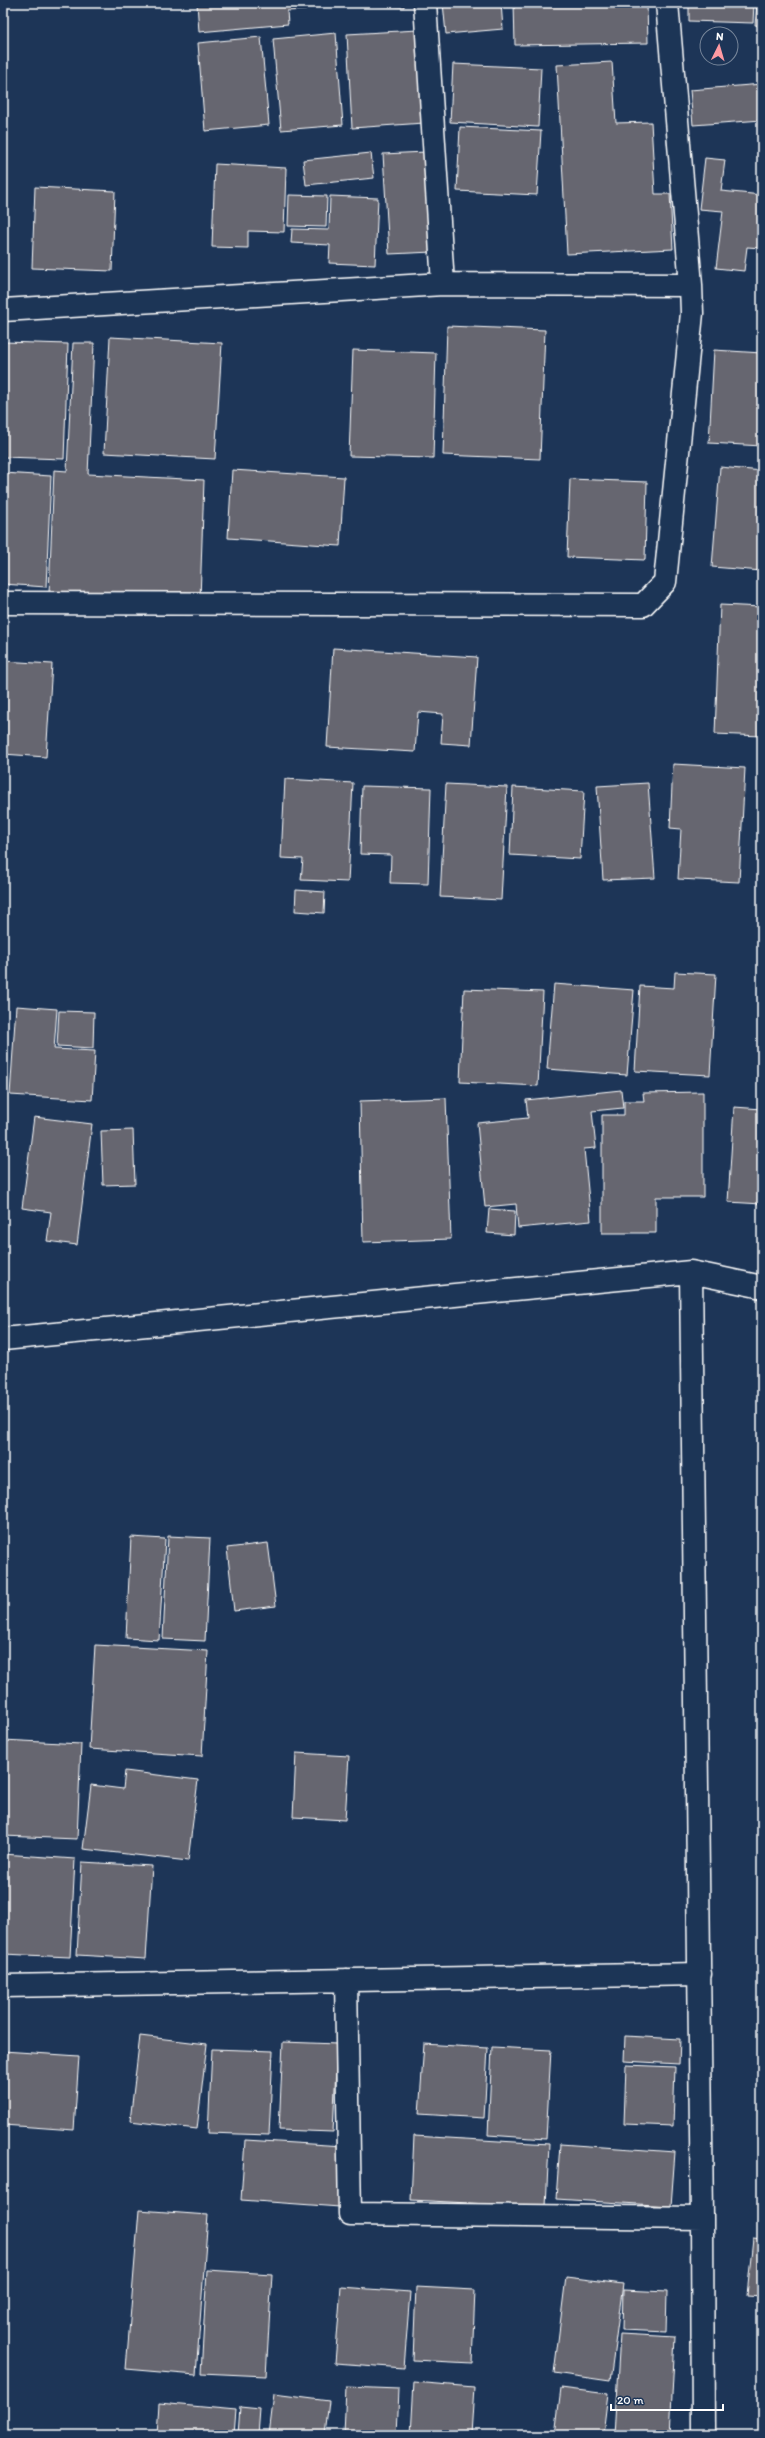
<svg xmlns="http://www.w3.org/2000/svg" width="765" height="2438" font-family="Itim,sans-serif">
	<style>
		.building { fill: #666670; stroke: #fff }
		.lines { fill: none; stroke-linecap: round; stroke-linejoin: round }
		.minor-casing { stroke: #fff; stroke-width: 25 }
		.minor { stroke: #1d3557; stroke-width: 22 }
	</style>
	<rect width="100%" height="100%" fill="#1d3557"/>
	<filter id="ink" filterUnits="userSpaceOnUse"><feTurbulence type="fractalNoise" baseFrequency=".025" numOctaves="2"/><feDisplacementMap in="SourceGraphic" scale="8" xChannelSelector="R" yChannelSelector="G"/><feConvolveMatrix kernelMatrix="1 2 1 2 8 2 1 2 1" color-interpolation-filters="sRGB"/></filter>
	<g filter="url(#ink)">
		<path class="building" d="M197,3h108l1,7 -19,1 1,13 -89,8z
			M327,3h77v4z
			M443,3h58l2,26 -57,5z
			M514,3h133l1,40 -133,2z
			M689,3h65l-1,20 -64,-2z
			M757,3h5v23l-7,-1z
			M418,30l6,93 -72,5 -5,-94z
			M336,33l7,92 -62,5 -8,-91z
			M261,37l8,88 -64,6 -7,-88z
			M612,62l4,61 35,-1 4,72h15l3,55 -106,5 -10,-189z
			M453,64l88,4 -3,59 -88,-5z
			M762,84v36l-69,5 -3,-35z
			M460,127l81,4 -4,64 -80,-4z
			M426,152l7,100 -44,2 -6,-100z
			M371,153l3,25 -68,7 -3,-25z
			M705,158l20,2 -4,31 41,4v53l-15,-1 -3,24 -28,-3 7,-57 -24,-2z
			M215,164l71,4 -2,64 -36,-1v17l-36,-1z
			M35,187l80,4 -3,80 -80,-3z
			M289,195l38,1 -1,31 -38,-1z
			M330,196l48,2 -3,67 -46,-2 1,-18 -39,-2 1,-14 37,1z
			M447,326l98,4 -5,129 -97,-4z
			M110,337l112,6 -7,116 -111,-6z
			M3,342l65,2 -4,115 -61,-2z
			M73,343h21l-6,131 116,6 -4,120 -151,-7 5,-123 13,1z
			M353,350l83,3 -3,105 -84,-2z
			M714,350l48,3v93l-53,-3z
			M720,467l42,4v100l-50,-4z
			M232,470l112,7 -4,69 -112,-8z
			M3,473l48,3 -5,111 -43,-3z
			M570,479l77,3 -2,78 -78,-3z
			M720,605l42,2v129l-47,-2z
			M333,648l144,9 -6,88 -30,-2 2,-29 -25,-2 -3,40 -88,-5z
			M3,661l49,3 -6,93 -43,-3z
			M673,764l72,4 -6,114 -61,-3 3,-50 -11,-1z
			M285,779l68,4 -5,99 -47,-2 2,-21 -22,-1z
			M648,783l7,95 -52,2 -6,-94z
			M446,784l61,3 -6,113 -61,-3z
			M362,786l69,2 -3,96 -38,-1 1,-28 -31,-1z
			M513,787l71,4 -4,68 -70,-4z
			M296,890l29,2 -1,21 -29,-2z
			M675,972l41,2 -6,101 -75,-4 5,-85 34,2z
			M554,984l80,6 -7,85 -80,-6z
			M464,989l79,3 -5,94 -78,-4z
			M16,1006l41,3 -3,40 41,2 -3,49 -82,-5z
			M59,1011l35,1 -1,36 -36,-2z
			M621,1090l2,18 -31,3 4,37 -12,1 7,72 -73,7 -2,-24 -31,3 -8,-84 51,-5 -2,-18z
			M703,1092v105h-47v36h-54v-118h22v-14h20l-1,-8z
			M446,1098l5,141 -88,3 -3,-141z
			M734,1107l28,2v95l-34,-2z
			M34,1117l58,7 -15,121 -30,-4 4,-29 -29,-4z
			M133,1130l2,54 -32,1 -2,-54z
			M489,1209l26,2 -1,24 -27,-2z
			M168,1536l42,2 -5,103 -42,-2z
			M131,1537l34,2 -6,101 -33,-2z
			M268,1543l8,63 -42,5 -7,-63z
			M95,1645l113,6 -6,105 -113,-7z
			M3,1740l78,4 -4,95 -74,-3z
			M296,1753l53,3 -4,64 -52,-3z
			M125,1771l73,9 -10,81 -105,-12 8,-64 32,4z
			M3,1854l72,5 -5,98 -67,-3z
			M82,1862l70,4 -6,93 -69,-4z
			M140,2036l67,8 -10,85 -67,-8z
			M625,2036l55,3 -1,25 -55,-3z
			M283,2042l54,2 -4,88 -54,-2z
			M424,2044l64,4 -4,70 -65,-4z
			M492,2047l59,3 -5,89 -58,-4z
			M212,2049l61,2 -4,84 -61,-2z
			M3,2051l76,5 -5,74 -71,-5z
			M626,2065l49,2 -2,59 -49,-2z
			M414,2136l135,8 -3,63 -135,-7z
			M245,2140l98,6 -3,61 -99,-7z
			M560,2144l115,8 -4,54 -115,-7z
			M139,2210l69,5 -12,160 -70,-6z
			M753,2238l9,1v57l-15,-1z
			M207,2270l65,4 -6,102 -65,-3z
			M566,2277l57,7 -13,97 -56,-8z
			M341,2287l69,5 -6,76 -69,-5z
			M416,2287l59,3 -3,73 -59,-3z
			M623,2290l44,2 -1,40 -44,-2z
			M620,2334l55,3 -5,98h-56z
			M414,2382l60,5 -3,48h-60z
			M346,2387l53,2 -2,46h-53z
			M561,2388l47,6 -5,41h-48z
			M274,2394l55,7 -4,34h-56z
			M159,2403l77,7 -2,25h-77z
			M240,2407l20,2 -2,26h-20z"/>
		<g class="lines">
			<g class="minor-casing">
				<path id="minor" d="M425,3l18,281
					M667,3l24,282
					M3,310l440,-26 248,1 1,28 -27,269 -22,23 -640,-2
					M691,1272l11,946
					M3,1339l688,-67 71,15
					M346,1980l4,234 352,4 1,217
					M3,1986l697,-12"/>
			</g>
			<use href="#minor" class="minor"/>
		</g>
	</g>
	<rect width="765" height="2438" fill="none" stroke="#1d3557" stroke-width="16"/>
	<rect x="8" y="8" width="749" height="2422" fill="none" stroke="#fff" stroke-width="1.5" filter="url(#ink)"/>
	<g transform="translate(719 46) rotate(5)"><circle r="19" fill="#1d3557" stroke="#77869a"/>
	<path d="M0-3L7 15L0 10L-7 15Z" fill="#ff9aa2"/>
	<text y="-6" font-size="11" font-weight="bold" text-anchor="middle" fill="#ffffff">N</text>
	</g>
	<path d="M611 2404v6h112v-6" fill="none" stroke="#ffffff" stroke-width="2"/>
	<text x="617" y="2404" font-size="12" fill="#ffffff" stroke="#1d3557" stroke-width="3" paint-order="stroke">20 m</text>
</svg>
